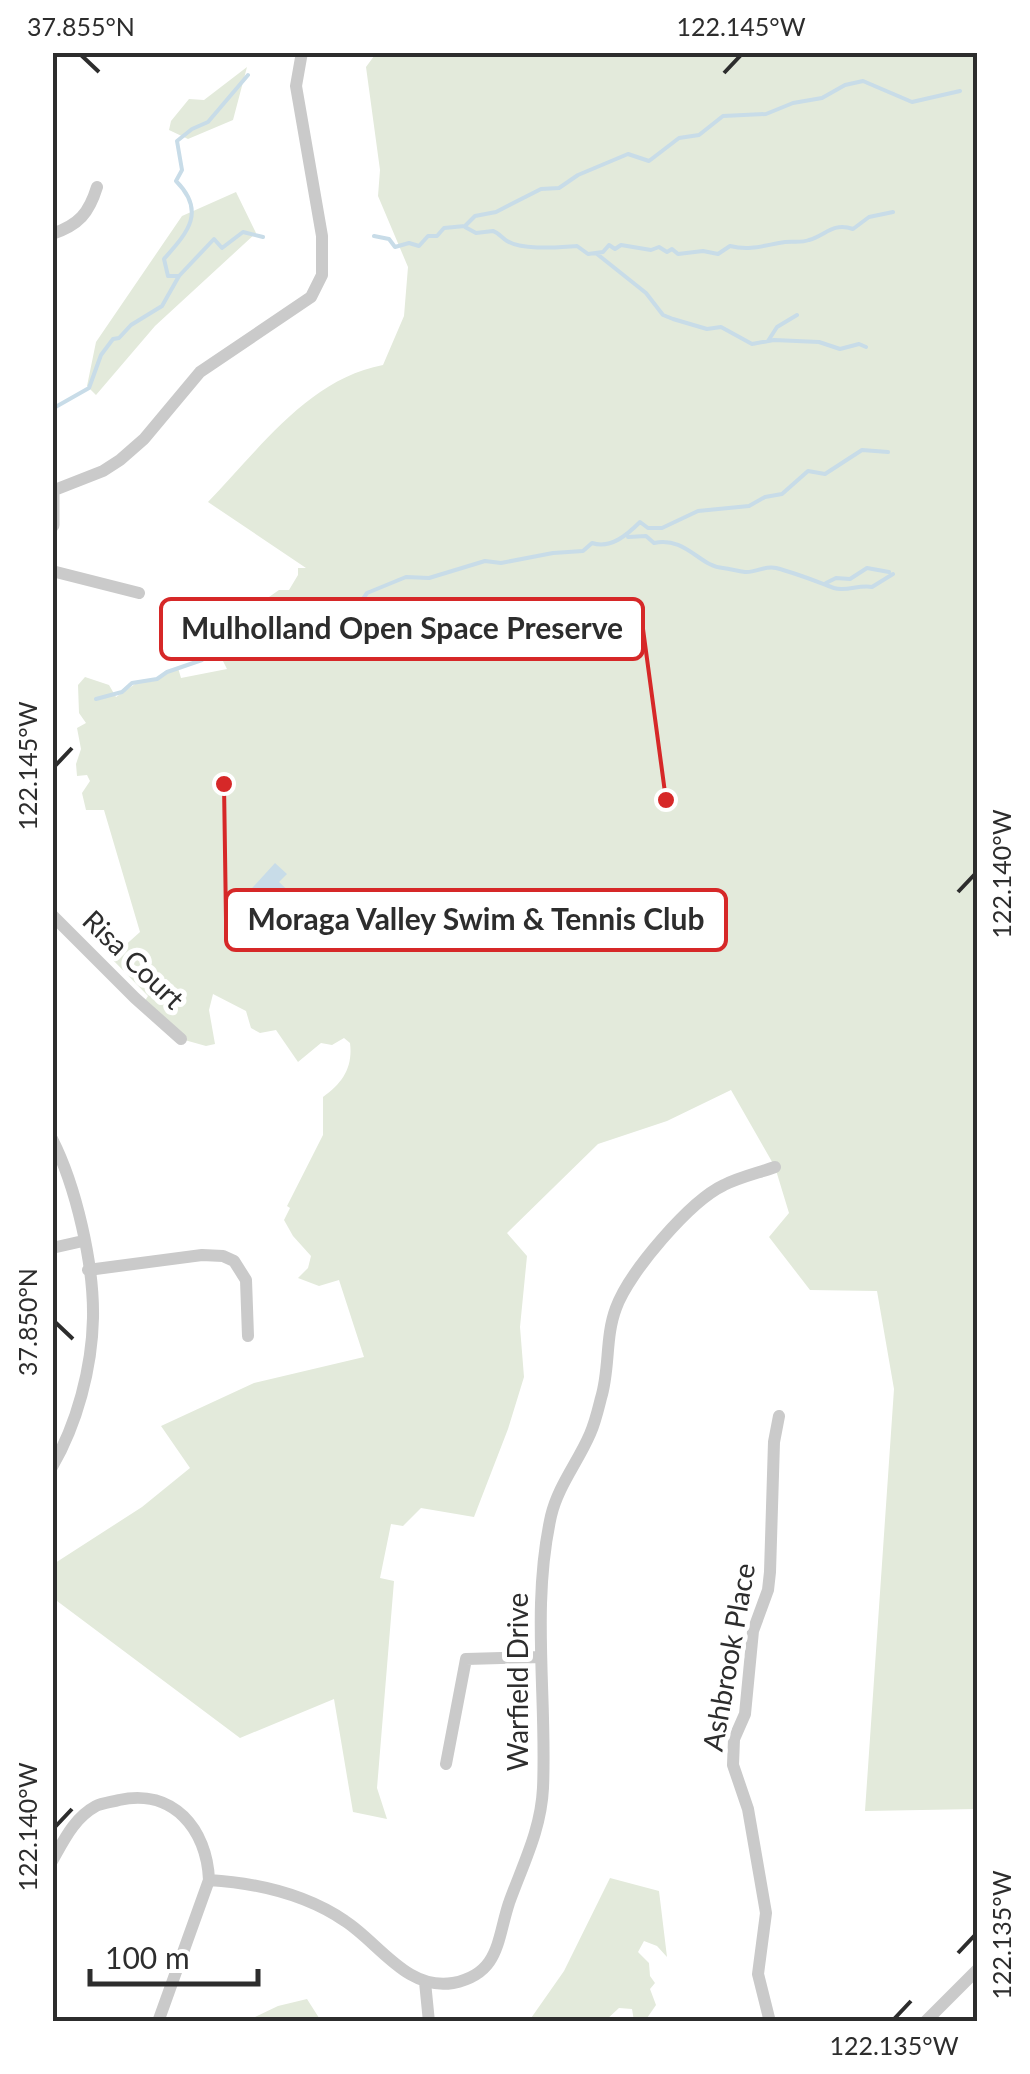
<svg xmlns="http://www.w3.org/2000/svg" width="1030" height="2074" font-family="Lato,sans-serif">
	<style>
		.green { fill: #e3eadb }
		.water { fill: #c8dce8 }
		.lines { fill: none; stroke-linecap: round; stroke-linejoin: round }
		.stream { stroke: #c8dce8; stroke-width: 4 }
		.minor { stroke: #cacaca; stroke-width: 12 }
		.tertiary { stroke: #cacaca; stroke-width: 15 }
		.ticks { fill: none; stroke: #2d2d2d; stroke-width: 4 }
		.labels { text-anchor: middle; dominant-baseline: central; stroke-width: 10; stroke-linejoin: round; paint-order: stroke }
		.street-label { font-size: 28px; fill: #2d2d2d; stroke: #fff }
		.leader { fill: none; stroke: #d62828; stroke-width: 4 }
		.callout-dot { fill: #d62828; stroke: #fff; stroke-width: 4 }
		.callout { fill: #fff; stroke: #d62828; stroke-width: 4 }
		.callout-label { font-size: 30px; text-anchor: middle; font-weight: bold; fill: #2d2d2d }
		.neatline { fill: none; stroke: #2d2d2d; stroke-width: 4 }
		.ticks-label { font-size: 25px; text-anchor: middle; fill: #2d2d2d }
	</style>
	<rect width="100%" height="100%" fill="#fff"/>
	<path class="green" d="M377,52l600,1v1756l-112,2 29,-422 -17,-98 -67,-1 -41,-53 20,-24 -14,-46 -44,-77 -64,31 -69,23 -91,89 20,23 -7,71 4,50 -16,52 -34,88 -53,-9 -18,18 -12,-2 -11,54 14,3 -17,207 10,31 -34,-7 -19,-113 -94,39 -187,-140 -1,-33 90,-58 48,-39 -29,-42 93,-43 110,-26 -25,-77 -20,6 -21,-8 10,-10 3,-12 -18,-20 -9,-16 6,-12 -3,-2 36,-71v-38c20,-14 30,-30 27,-54l-6,-5 -12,7 -11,-2 -23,19 -22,-32 -16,3 -9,-5 -5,-17 -33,-17 -4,16 6,34 -9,2 -25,-7 -39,-34 6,-9 -37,-38 29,-26 -36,-122h-18l-4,-17 8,-12 -3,-6 -10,1 -1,-12 5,-15 -4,-21 9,-5 -7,-10 -1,-28 7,-8 24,8 7,12 22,-15 19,-3 21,-11 3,10 46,-9 -7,-14 -4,-33 37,2 4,4 22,-5 1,-6 -11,-10v-10l10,-7h10l9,-15v-7h8l-98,-66c50,-51 100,-123 175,-137l21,-49 4,-49 -30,-71 2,-26 -14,-103z
		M247,67l-14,53 -45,19 -19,-9 2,-9 18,-22 15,1z
		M236,192l20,41 -101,93 -59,69 -9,-9 9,-44 86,-126z
		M610,1878l49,13 8,66 -10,-11 -13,-5 -6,11 11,11 1,13 5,7 -5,6 6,16 -11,16h-11l-2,-12 -13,-1 -14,13h-76l35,-50z
		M307,1999l14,22h-74l31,-15z"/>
	<path class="water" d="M275,863l12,11 -8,8 17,16 -34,36 -11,-10 8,-10 -17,-15z"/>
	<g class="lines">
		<path class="stream" d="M465,227l11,6 17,-2c6,2 9,7 14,10 16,10 53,6 70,5l11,8 15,-2 6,-7 6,4 6,-4 30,5 8,-3 8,5 5,-3 6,5 25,-3 15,3 12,-8c21,5 35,-1 55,-4 9,-1 16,1 24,-2 17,-5 24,-18 44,-11l16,-12 24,-5
			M374,236l15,3 6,8 14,-4 10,3 9,-10h9l7,-8 21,-2 10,-10 21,-4 45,-23 18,-1 19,-13 50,-21 21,7 30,-23 20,-3 24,-19 43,-2 27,-11 29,-5 23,-13 18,-4 49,21 48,-11
			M597,254l49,39 17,22 10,4 34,10 14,-2 31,17 22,-4 45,2 21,7 19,-5 7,3
			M178,276h-10l-4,-17c23,-26 43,-47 12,-78l6,-11 -5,-29 15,-12 16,-7 40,-47
			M768,341l9,-14 20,-12
			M52,409l37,-21 12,-33 12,-16 6,-1 12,-13 31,-19 17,-30 35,-37 8,9 21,-16 20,5
			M628,537l18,-1 8,7c32,-7 46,24 69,25 8,1 14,3 22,4 11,1 20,-7 31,-4 20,5 39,13 58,20 12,4 26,-4 38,-1l21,-13
			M826,583l10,-5 14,1 17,-11 22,4
			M96,699l26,-7 10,-9 25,-4 10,-7 35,-12 24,-19 9,3 65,-24 26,-2 11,-7 17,1 13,-19 39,-16 23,1 56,-17 16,2 52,-10 30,-2 9,-8c19,6 35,-8 48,-21l8,6h14l36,-17 51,-5 16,-9 17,-3 26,-23 17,3 37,-24 26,2"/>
		<path class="minor" d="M52,234c27,-9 37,-21 45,-47
			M52,491l51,-20 17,-11 24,-21 56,-67 111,-75 11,-22v-39l-26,-150 6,-34
			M52,571l87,22
			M52,915l83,83 46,41
			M52,1139c24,47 42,125 41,179 -1,50 -16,106 -41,149
			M52,1248l31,-7
			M88,1270l114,-15 21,1 11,5 12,19 2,56
			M446,1764l20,-105 75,-2
			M52,1861c12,-21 22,-43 44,-55 6,-3 16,-4 23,-6 54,-12 88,29 90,80l-51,142
			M209,1880c48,3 95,13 136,41 34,22 62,70 108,62 47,-9 44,-44 56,-80 14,-39 32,-73 34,-115 4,-91 -12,-182 8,-272 7,-30 27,-54 39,-82 5,-11 8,-24 11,-36 9,-29 4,-61 15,-90 13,-36 74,-107 108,-123 16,-8 34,-12 51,-18
			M425,1982l4,40
			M770,2022l-12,-48 8,-61 -18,-104 -15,-44 1,-26 11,-25 8,-83 15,-41 2,-18 4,-130 5,-26
			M925,2022l53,-53"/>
		<path class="tertiary" d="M52,495v30"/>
	</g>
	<path class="ticks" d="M81,55l18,17M724,73l17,-18M55,766l17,-18M958,892l17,-18M55,1322l18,17M55,1827l17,-18M958,1953l17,-18M894,2019l17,-18"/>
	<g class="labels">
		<g class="street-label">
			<text transform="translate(134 959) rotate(44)">Risa Court</text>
			<text transform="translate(728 1657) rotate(-80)">Ashbrook Place</text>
			<text transform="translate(517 1682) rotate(-90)">Warfield Drive</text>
		</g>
	</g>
	<path class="leader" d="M666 800L643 629M224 784L226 920"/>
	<g class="callout-dot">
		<circle cx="666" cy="800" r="10"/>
		<circle cx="224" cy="784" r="10"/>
	</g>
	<g class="callout">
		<rect x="161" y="599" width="482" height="60" rx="10"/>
		<rect x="226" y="890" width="500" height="60" rx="10"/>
	</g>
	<g class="callout-label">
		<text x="402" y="639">Mulholland Open Space Preserve</text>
		<text x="476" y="930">Moraga Valley Swim &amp; Tennis Club</text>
	</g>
	<rect width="1030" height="2074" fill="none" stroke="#ffffff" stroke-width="110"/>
	<path d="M90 1969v15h168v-15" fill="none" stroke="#2d2d2d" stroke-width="5"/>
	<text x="105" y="1969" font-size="30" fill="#2d2d2d" stroke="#ffffff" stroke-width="8" paint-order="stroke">100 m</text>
	<rect x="55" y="55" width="920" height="1964" class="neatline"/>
	<g class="ticks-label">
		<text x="81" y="36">37.855°N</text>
		<text x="741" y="36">122.145°W</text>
		<text transform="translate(28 766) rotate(-90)" y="9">122.145°W</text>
		<text transform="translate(1002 874) rotate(-90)" y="9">122.140°W</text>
		<text transform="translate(28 1322) rotate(-90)" y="9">37.850°N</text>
		<text transform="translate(28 1827) rotate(-90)" y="9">122.140°W</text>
		<text transform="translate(1002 1935) rotate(-90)" y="9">122.135°W</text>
		<text x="894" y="2055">122.135°W</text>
	</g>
</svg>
